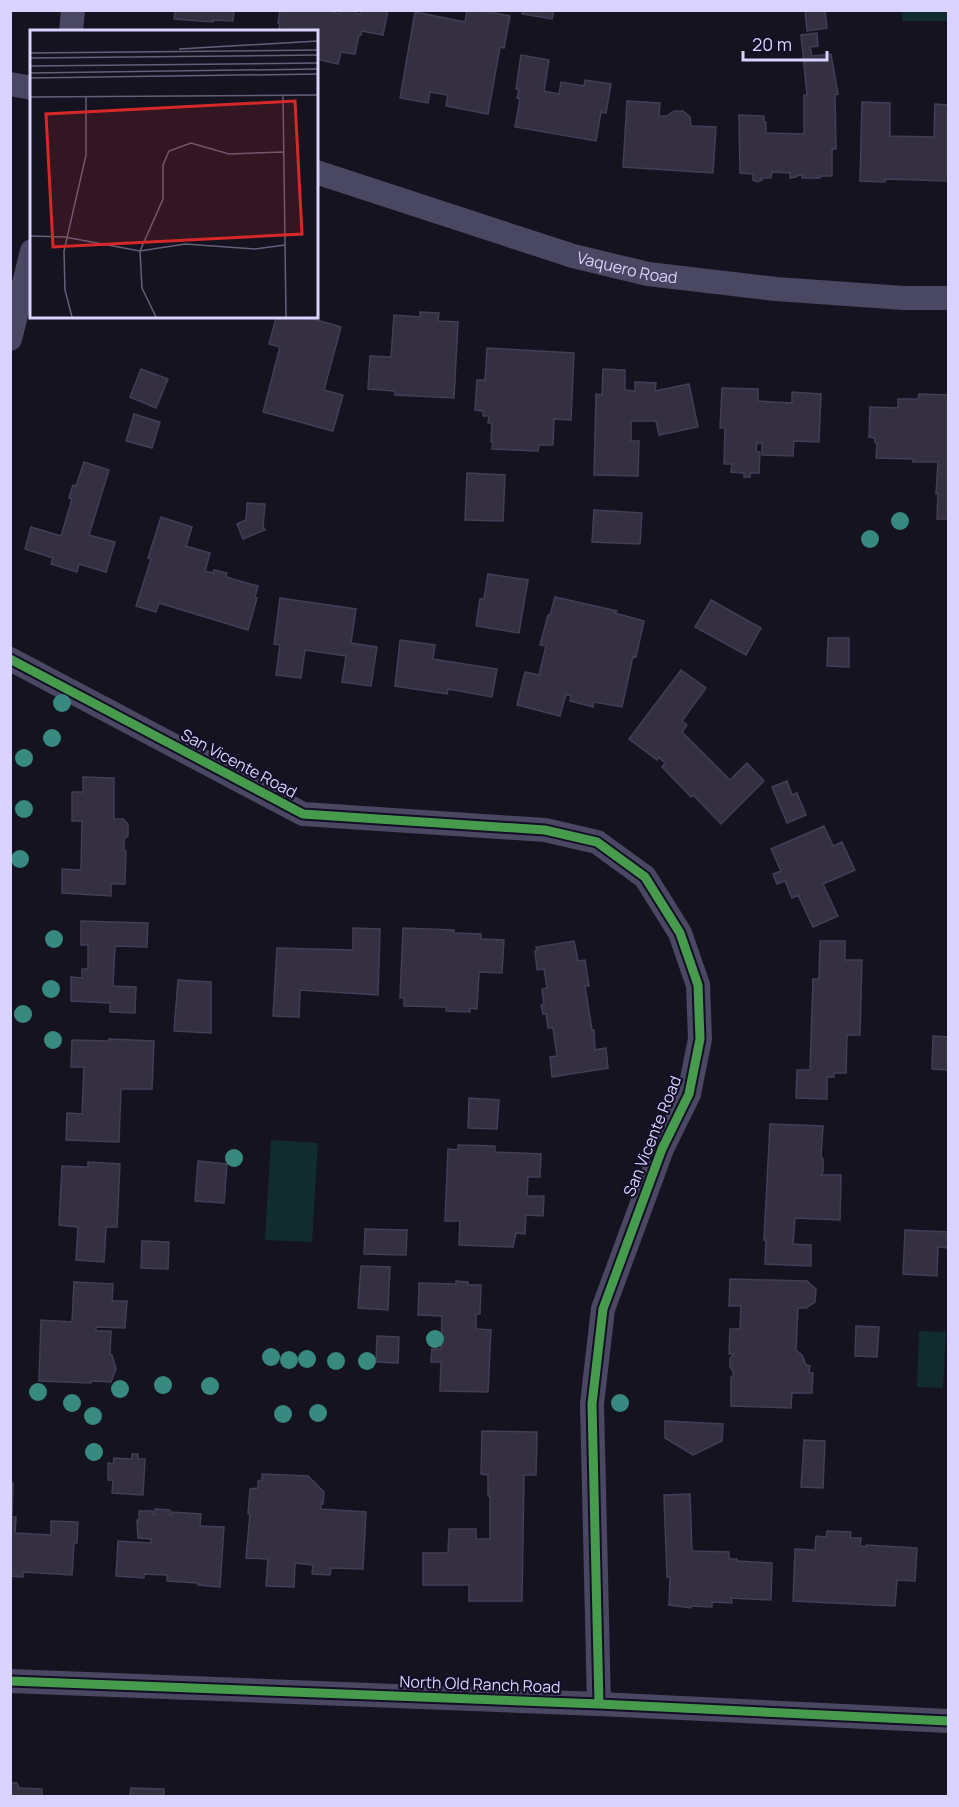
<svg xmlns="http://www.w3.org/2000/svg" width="959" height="1807" font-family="Manrope,sans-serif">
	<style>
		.green { fill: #102c2e }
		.building { fill: #343042; stroke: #433d55; stroke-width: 1.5 }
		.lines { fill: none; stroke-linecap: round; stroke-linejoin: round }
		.minor { stroke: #494761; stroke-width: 24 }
		.cycleway-casing { stroke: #130d26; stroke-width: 13 }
		.cycleway { stroke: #469c4c; stroke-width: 9 }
		.tree { fill: #38897f }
		.labels { text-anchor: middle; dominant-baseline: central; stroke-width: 4.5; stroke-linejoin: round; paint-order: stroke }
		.street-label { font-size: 16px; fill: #dad2ff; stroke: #130d26 }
		.inset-road { fill: none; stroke: #645f79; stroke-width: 1.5 }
		.view { fill: #d62828; fill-opacity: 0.15; stroke: #d62828; stroke-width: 3 }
		.inset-edge { fill: none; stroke: #dad2ff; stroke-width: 3 }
	</style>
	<rect width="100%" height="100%" fill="#161320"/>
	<path class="green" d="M902,11h46v10h-46z
		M271,1140l47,3 -6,99 -47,-2z
		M919,1331l27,1 -3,56 -26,-1z"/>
	<path class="building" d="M172,10h62l-1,11 -20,-1v2l-39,-3 1,-8z
		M280,10h44l16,4 1,-4h15l1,4h3l1,-4h27l-5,25 -21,-4 -1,4h-2l-4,19 -14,-2 -3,12 -22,-5v-27h-38l2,-8 -2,-1z
		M467,10h12l31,6 -6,32 -4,-1 -12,67 -42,-8 2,-11 -18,-3 -2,11 -28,-5 15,-86 50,10z
		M523,10h31l-2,9 -30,-5z
		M805,10h20l2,18 -20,3z
		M817,33l1,13 -8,1 2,9 19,-2 7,40 -3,1 1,54h-4v27h-12v2h-18v-3l-6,1v1l-6,1v-5l-18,-1 -1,6h-9v2l-5,2 -4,-2v-6l-13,-1 -1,-58 25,1v6h2v11l38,1v-39h3l-6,-60z
		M521,55l28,5 -5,31 15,3 2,-12 23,4 1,-6 26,4 -5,29 -5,-1 -5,29 -81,-14 5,-28 -3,-1 2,-8 -3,-1z
		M627,101l33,2 -1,13h8l7,-5h9l7,6 1,9 25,1 -3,46 -90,-6z
		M862,102l28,1v33l44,1 1,-33 13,1v76l-63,-2v3l-25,-1z
		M420,312l19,1 -1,8 20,1 -4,76 -59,-3v-4l-27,-2 2,-33 21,1 3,-42 26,2z
		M303,316l38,11 -17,63 19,5 -10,36 -70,-19 17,-65 -11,-3 7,-26 -3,-2z
		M487,348l87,5 -3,67 -17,-1 -1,26h-14l-1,6 -46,-2 1,-7h-2l1,-19h-4l1,-7h-6v-5l-8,-1 2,-30h8z
		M141,369l27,10 -12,29 -26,-11z
		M603,369l22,1v20l10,1v-9l21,1 -1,8 34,-7 9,43 -39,8 -3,-14h-25v20h8l-1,35 -44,-1 2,-81 6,1z
		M722,388l36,1v12l34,2v-11l29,2 -2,48 -25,-1 -1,15 -31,-1v-12h-5l-1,8 4,1 -1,21h-9v4h-6v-4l-13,-1 1,-8h-8l1,-36h-5z
		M919,394l29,1v124h-11l1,-25h-2l2,-32h-25v-3l-37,-1 1,-14 -2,-2v-4l-6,-1 1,-30 28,1v-9h20z
		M134,414l26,8 -8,26 -26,-7z
		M84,462l25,8 -20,65 26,7 -9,30 -27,-8 -2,8 -26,-8 2,-6 -28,-9 6,-22 30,9 11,-37 -3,-1 4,-13 3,1z
		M467,473l38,2 -2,46 -38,-1z
		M247,503l18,1 -2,23 2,3 -22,9 -6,-15 9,-4z
		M594,510l48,3 -2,31 -48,-2z
		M161,517l31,10 -6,19 24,7 -5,18 8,2 1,-3 13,3 -1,4 32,9 -3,11 2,1 -9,32 -89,-27 -3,9 -20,-6 15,-47 -3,-1z
		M488,574l40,6 -9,53 -43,-7 4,-27h4z
		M555,597l62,14 -2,2 29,8 -8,36 -3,-1 -11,51 -28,-5 -1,5 -23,-6 1,-5 -5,-2 -6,22 -43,-11 8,-33 14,3 7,-29 -6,-1 8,-30h2z
		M280,598l76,11 -5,34 26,4 -6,39 -29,-4 4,-26 -41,-6 -4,28 -25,-3 4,-30 -6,-1z
		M711,600l50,28 -15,27 -51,-28z
		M828,638h21v29l-22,-1z
		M400,640l35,5 -2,14 64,10 -5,28 -44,-8 -1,5 -52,-8z
		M681,670l25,18 -24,33 5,4 -5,7 48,48 17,-17 17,18 -43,43 -28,-29 -2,2 -29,-30 3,-4 -6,-6 -2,3 -28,-21z
		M83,777l31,1v41h9l5,5v12l-4,3v12h2l-1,33h-14v12l-49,-3v-24l19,1 1,-49h-10v-29h11z
		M787,781l5,14 5,-2 9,22 -19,8 -15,-36z
		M824,826l9,20 9,-4 13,28 -32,14 15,32 -25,11 -15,-32 -6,3 -7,-17 -8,3 -4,-10 8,-3 -10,-22z
		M81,921l67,2 -1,24 -32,-1 -2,40 23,1 -1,26 -25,-1v-9l-39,-2v-24l11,1v-9h6v-24h-7z
		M353,928l27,1 -2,66 -78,-5 -1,27 -26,-1 4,-68 76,2z
		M403,928l51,2v3l27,1v5l23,1 -2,33 -23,-1 -2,37 -7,-1v4l-24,-1v-4l-42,-1v-8h-4z
		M574,941l4,20 7,-1 4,26h-4l7,44h2l1,20 11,-2 2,20 -56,9 -2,-20 7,-1 -4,-28h-5l-2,-14h-3l-2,-9 3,-1 -2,-15 5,-1 -3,-19 -7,1 -2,-19 2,-1 -1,-3z
		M820,941h25v19h17l-2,75h-13l-1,38h-12v4h-7v22l-31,-1 1,-28h13l3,-91h6z
		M178,980l33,2v51l-37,-2z
		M933,1036l15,1v33l-16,-1z
		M109,1039l45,2 -2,48h-31l-2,53 -53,-2 1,-27 15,1 2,-47h-13l1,-27 37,1z
		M469,1098l30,2 -2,29 -29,-1z
		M770,1124l53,2 -2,30 2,3v13l-2,3h20l-1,45 -45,-2 -2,26 18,1v21l-46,-2 1,-24h-2z
		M458,1145l37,1v6l46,2 -1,23h-12l-1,19h17l-1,20 -17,-1 -1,19 -9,-1 -3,14 -54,-2 1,-24h-15l3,-72 10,1z
		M198,1161l29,3 -3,39 -29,-2z
		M88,1162l32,2 -3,63h-11l-2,35 -28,-2 2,-33 -19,-2 3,-59 26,1z
		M365,1229l42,1 -1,25 -42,-1z
		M905,1230l43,2v16l-10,-1 -1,29 -34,-2z
		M142,1241l27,1 -1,27 -27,-1z
		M361,1266l29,1 -2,43 -30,-2z
		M730,1279l77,2 9,8 -1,13 -9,6h-8l-2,42 6,5 4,10 4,1 -1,7h4l-1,20h-20l-1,15 -60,-2v-29h2v-6l-3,-4v-9l4,-4h-5l1,-25h10l1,-23h-12z
		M456,1281l12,1v3h13l-1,29h-4v15l15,1 -3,62 -48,-1 1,-29h-10l1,-13h9l1,-33 -24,-1 1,-32 37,1z
		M74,1282l39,2 -1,17h15l-2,27 -29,-1v4h15l-1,23 2,1 4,14 -5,13 -20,-1v2l-52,-2 2,-61 31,2z
		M856,1326l23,1 -2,30 -22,-1z
		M377,1336l22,1 -1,26 -22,-1z
		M665,1421l58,3 -1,17 -29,14 -28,-17z
		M482,1431l55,1 -1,43h-12l-2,126h-53v-16h-46v-32h25l1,-24h27v10h14v-43h-2v-21l-7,-1z
		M804,1440l21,1 -2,47 -22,-1z
		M132,1454h6v5h7l-2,36 -31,-2 1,-13h-5v-17l5,1 1,-6 18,1z
		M262,1474l46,2 16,16 -1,12h-2v5l45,3 -3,57 -32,-1 -1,7 -18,-1 1,-9 -18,-2 -1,24 -28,-1 2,-27 -22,-1 4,-44h-2l2,-25 8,-1v-7h4z
		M10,1483h3l-1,34h4l-1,16 36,2v-14l27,1 -1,21h-3l-2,32 -49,-3v5l-13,-1z
		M690,1494l2,57 37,1v7h8v2l35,2 -1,37 -40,-2 1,5 -20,-1v5l-21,-1v2l-22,-3 1,-28h-3l-3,-82z
		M155,1509l15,1v5h2v-3l29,2 -1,12 24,1 -4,60 -22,-2v-2l-31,-2v-6l-23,-1v4l-28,-2 2,-35 33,2v-4l-13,-1 -1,-18h2v-9h14v3l2,1z
		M827,1531l24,1 -1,6h11l-1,8 6,1v-2l51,3 -2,33 -18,-1 -2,26 -102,-5 2,-52 20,1 1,-14 10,1z
		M10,1783h7l2,5 23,1v7h-32z
		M131,1788l33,1v7h-34z"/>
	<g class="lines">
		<g class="minor">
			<path d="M71,32l2,-22"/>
			<path d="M10,84l22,4"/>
			<path id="s1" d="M316,172l257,84 75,18 128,15 128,9h44"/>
			<path d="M10,339l22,-88"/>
			<path d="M10,659l293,155 242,16 52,12 48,35 35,56 18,52 2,54 -11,55 -27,55 -59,160 -11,95 7,300"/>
			<path d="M10,1681l589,23 349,17"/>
		</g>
		<g class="cycleway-casing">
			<path id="cycleway" d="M10,659l293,155 242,16 52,12 48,35 35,56 18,52 2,54 -11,55 -27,55 -59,160 -11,95 7,300
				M10,1681l589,23 349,17"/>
		</g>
		<use href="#cycleway" class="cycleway"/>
	</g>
	<g class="tree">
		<circle cx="900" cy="521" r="9"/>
		<circle cx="870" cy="539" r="9"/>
		<circle cx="62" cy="703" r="9"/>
		<circle cx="52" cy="738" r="9"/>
		<circle cx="24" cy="758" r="9"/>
		<circle cx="24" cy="809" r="9"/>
		<circle cx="20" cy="859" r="9"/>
		<circle cx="54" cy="939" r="9"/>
		<circle cx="51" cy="989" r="9"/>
		<circle cx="23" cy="1014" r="9"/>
		<circle cx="53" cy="1040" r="9"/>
		<circle cx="234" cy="1158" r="9"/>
		<circle cx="435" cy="1339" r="9"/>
		<circle cx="271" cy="1357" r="9"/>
		<circle cx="307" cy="1359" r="9"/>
		<circle cx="289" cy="1360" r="9"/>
		<circle cx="336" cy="1361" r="9"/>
		<circle cx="367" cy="1361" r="9"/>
		<circle cx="163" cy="1385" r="9"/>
		<circle cx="210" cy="1386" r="9"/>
		<circle cx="120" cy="1389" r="9"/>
		<circle cx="38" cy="1392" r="9"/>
		<circle cx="72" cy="1403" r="9"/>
		<circle cx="620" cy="1403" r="9"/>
		<circle cx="318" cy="1413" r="9"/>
		<circle cx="283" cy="1414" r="9"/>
		<circle cx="93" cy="1416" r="9"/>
		<circle cx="94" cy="1452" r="9"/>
	</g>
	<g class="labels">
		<g class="street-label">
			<text stroke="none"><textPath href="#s1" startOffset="326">Vaquero Road</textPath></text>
			<text transform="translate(239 763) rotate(28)">San Vicente Road</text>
			<text transform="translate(652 1136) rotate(-68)">San Vicente Road</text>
			<text transform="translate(480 1684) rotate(2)">North Old Ranch Road</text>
		</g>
	</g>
	<g transform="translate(30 30)">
		<rect width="288" height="288" fill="#161320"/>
		<path class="inset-road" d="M149,19l139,-8M0,23l288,-3M0,28l288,-3M0,36l288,-3M0,43l288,-4M0,48l288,-4M253,66l3,221M0,67l288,-2M0,206l35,1 75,14 45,-7 70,5 30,-4M42,287l-7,-27 -1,-39 22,-96v-58M126,287l-14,-29 -2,-37 23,-52v-34l6,-14 22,-8 38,11 54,-2"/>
		<path class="view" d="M265,71l7,133 -249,13 -7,-133z"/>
		<rect width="288" height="288" class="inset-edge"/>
	</g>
	<rect width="959" height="1807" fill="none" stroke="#dad2ff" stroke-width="24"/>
	<path d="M743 51v9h84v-9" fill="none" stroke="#dad2ff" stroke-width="3"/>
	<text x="752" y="51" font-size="18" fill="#dad2ff" stroke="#130d26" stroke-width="4.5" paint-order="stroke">20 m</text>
</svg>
